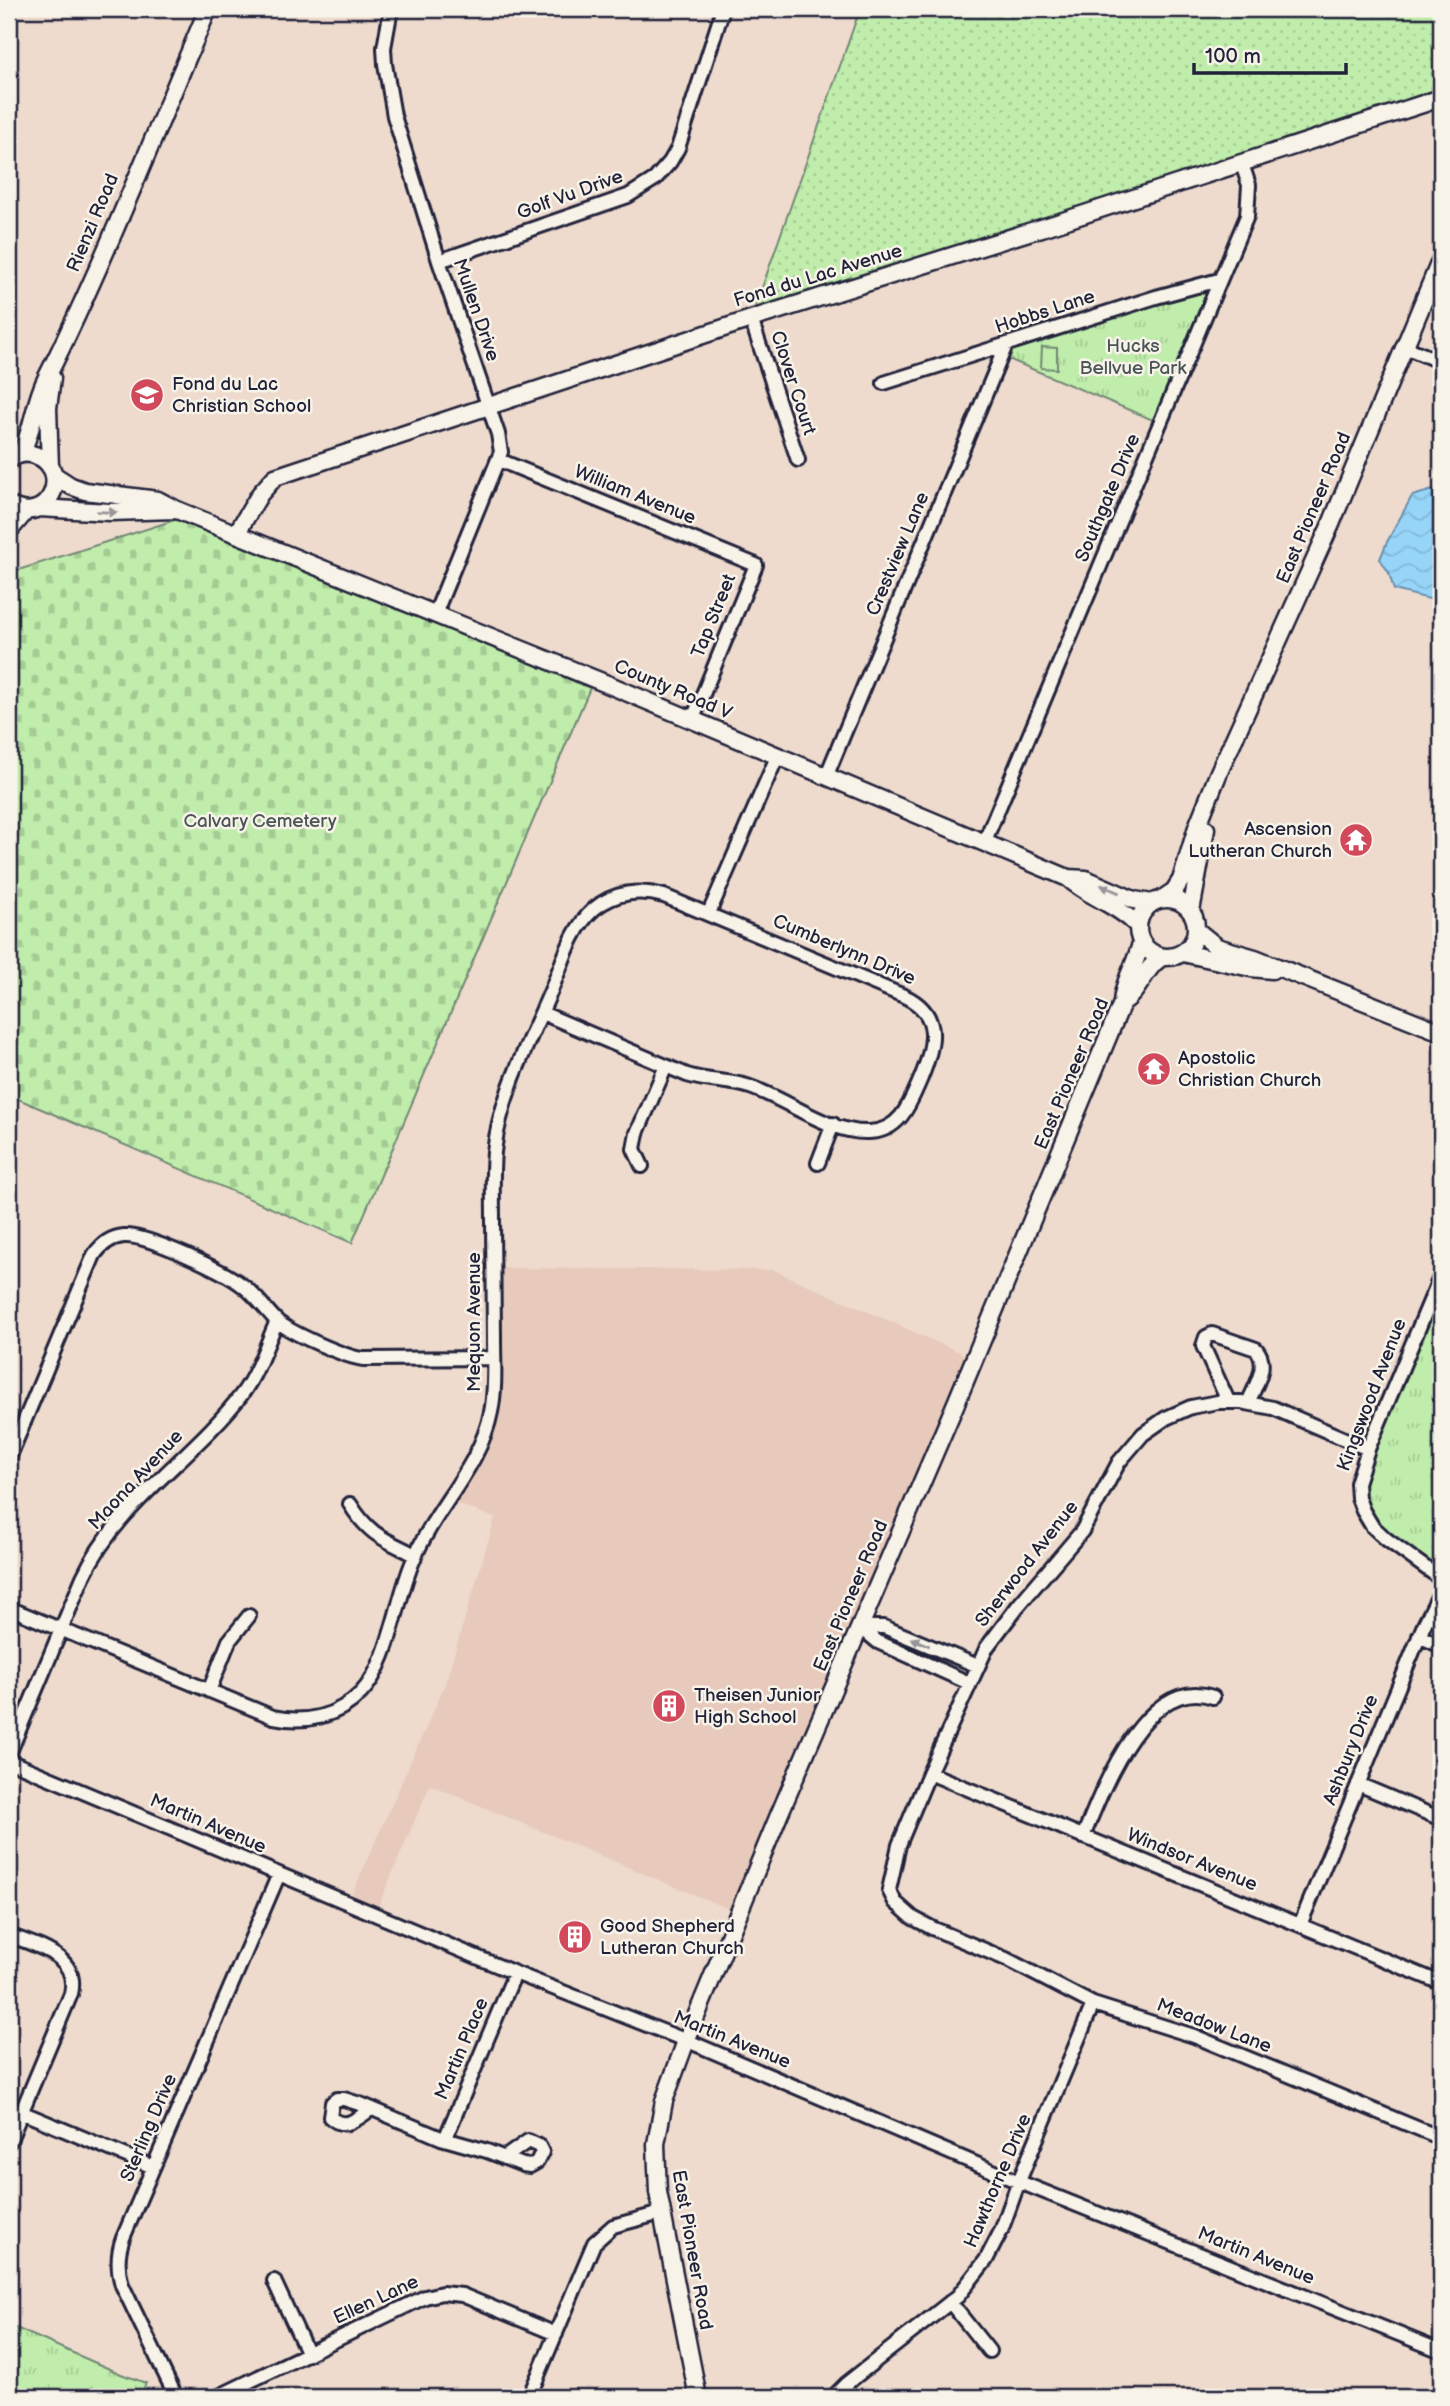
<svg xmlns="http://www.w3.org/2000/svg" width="1450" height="2406" font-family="'Balsamiq Sans',sans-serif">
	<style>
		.built { fill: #e8cabc }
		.grass { fill: url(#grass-dots); stroke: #718873; stroke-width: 2 }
		.cemetery { fill: url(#cemetery-stones); stroke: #718873; stroke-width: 2 }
		.park { fill: url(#park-tufts); stroke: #718873; stroke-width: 2 }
		.pitch { fill: #c0edab; stroke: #718873; stroke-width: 2 }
		.water { fill: url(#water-waves); stroke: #688dac; stroke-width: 2 }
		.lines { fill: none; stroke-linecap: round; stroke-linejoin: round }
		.minor-casing { stroke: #22223b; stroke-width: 18 }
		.secondary-casing { stroke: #22223b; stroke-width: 21 }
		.minor { stroke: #f7f3e8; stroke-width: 12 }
		.secondary { stroke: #f7f3e8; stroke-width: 16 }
		.oneway { fill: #97959a }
		.labels { text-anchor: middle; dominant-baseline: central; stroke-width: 5; stroke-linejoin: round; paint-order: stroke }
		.street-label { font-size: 19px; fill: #22223b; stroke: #f7f3e8 }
		.park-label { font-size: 19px; fill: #4a5557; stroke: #f7f3e8 }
		.poi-label { font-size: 19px; fill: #22223b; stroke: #f7f3e8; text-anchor: start }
	</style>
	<defs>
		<pattern id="grass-dots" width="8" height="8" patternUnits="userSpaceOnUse" patternTransform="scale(1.75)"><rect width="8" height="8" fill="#c0edab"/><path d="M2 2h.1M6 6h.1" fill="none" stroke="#a5cb94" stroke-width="1.8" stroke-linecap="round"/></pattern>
		<pattern id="cemetery-stones" width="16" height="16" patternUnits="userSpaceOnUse" patternTransform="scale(1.75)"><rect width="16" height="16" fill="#c0edab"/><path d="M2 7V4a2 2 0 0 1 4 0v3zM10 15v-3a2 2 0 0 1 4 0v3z" fill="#a5cb94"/></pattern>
		<pattern id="park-tufts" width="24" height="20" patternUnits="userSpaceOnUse" patternTransform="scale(1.75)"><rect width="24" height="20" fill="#c0edab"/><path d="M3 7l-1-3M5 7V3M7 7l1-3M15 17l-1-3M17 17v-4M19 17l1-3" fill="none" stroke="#a5cb94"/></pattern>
		<pattern id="water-waves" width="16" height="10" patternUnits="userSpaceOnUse" patternTransform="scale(1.75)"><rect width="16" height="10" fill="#97d5f8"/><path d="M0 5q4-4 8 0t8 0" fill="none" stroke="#82b7d6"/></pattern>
	</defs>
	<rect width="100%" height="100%" fill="#eedbce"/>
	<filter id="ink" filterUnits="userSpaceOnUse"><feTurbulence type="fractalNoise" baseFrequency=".0143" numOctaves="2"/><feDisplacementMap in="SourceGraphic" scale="14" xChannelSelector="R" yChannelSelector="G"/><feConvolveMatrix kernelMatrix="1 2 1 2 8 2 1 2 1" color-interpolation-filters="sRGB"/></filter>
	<g filter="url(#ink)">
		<path class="built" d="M493,1268l281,2 201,89 -237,554 -308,-128 -55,129 -27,-11 97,-219 50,-166 -49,-18 46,-89z"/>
		<path class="grass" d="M860,9h581v89l-690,221z"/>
		<path class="cemetery" d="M184,517l406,171 -238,555 -343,-148v-522z"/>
		<path class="park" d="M1219,280l-59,143 -159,-67 5,-11z
			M1430,1301l11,5v273l-62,-46 -22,-50z
			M9,2325l112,49 25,9 -6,14h-131z"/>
		<path class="pitch" d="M1042,347l15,1v21l-16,-1z"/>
		<path class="water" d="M1433,490h8v112l-47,-12 -5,-17 -9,-14 7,-17 25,-46z"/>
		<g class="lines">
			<g class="minor-casing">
				<path id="minor" d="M391,9l-7,39 1,16 9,52 45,145 59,173 3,18 -66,162
					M439,261l189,-65 27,-17 15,-17 8,-14 45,-139
					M751,319l47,141
					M1405,347l36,15
					M884,383l272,-86 63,-17
					M499,460l257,105 -64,156
					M826,777l180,-432
					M984,843l263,-627 2,-31 -7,-21
					M709,913l68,-156
					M818,1163l15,-39
					M642,1166l-8,-17 3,-16 29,-67
					M1441,1275l-73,174 -11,34 1,15 5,13 9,15 14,13 55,40
					M1228,1401l-25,-55 3,-9 6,-3 44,15c14,16 -1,37 -8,54
					M1368,1449l-95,-41 -32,-6h-23l-27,5 -25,11 -23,16 -24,28 -37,69 -64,75 -31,41 -58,126 -30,72 -10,45 6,12 18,16 19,10 74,31 87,45 101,32 247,102
					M9,1458l85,-203c7,-10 17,-18 30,-19 22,-2 100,35 118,49 14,10 22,23 34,35 12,12 71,38 88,39l130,-1
					M350,1504c19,31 34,35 65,51
					M9,1608l264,109c32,7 64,0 88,-24 29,-30 35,-93 52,-132 22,-54 67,-93 78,-149 5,-24 3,-50 3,-74 0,-39 -1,-78 -1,-117 0,-23 -1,-46 1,-69 6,-56 34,-108 56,-159 12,-28 21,-64 44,-84 20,-17 46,-20 70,-13l240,100c39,18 30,50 17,82 -11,25 -20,53 -52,54 -39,2 -82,-33 -119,-45 -20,-7 -42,-5 -63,-12l-145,-62
					M860,1627h24l94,39
					M860,1627l18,15 91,41
					M1419,1636l22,10
					M209,1691l20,-50 20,-25
					M9,1754l74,-177c34,-73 111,-120 159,-183 16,-22 24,-49 35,-73
					M9,1761l506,212 180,71 312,133 434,174
					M929,1773l512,210
					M1358,1784l83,35
					M1083,1837c19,-47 63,-163 130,-140
					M1300,1925l124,-300 17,-34
					M9,1935c27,11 71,20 62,59l-62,148
					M9,2107l144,60
					M371,2109c-14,10 -26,22 -41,8l2,-14 5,-4h7l19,6 78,33 46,13 36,14 7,1 7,-4 5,-10 -3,-6 -11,-5 -24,17
					M1436,2136l5,-14
					M445,2139l70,-166
					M274,2281l34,73
					M950,2302l39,49
					M176,2397l-54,-112c-5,-17 -5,-31 1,-47l156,-364
					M217,2397l208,-100 17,-4 20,2 94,39
					M529,2397l65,-154 19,-17 48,-13
					M833,2397l13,-13 112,-88 28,-36 15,-29 18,-50 74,-177"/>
			</g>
			<g class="secondary-casing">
				<path id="secondary" d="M21,454c12,-24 13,-51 25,-75 60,-120 109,-247 162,-370
					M9,460c8,-6 17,-8 26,-5 39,14 14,74 -26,50
					M50,467l-2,-59 4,-30
					M54,475l17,11 14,5 73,9 19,10 430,174 461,194 18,1 48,21 18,3
					M39,508l71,4 65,-2
					M9,531l17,-20
					M236,534l24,-40 15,-17 476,-158 300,-94 390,-127
					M1068,878c21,19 50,27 69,47
					M1138 928a29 29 0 1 1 58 0a29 29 0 1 1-58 0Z
					M1162,899l12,-8 7,-11 16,-53 22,-55 112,-248 110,-265
					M1191,911l15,-82
					M1196,930l21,17 38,11 186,74
					M1183,953l68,15 21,2
					M1122,1003c1,-21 14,-39 19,-60
					M698,2397l-40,-205 -2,-48 8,-43 22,-60 93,-226 177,-412 166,-400c19,-13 21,-34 40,-46"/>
			</g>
			<use href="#minor" class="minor"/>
			<use href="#secondary" class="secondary"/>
		</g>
		<defs><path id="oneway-solid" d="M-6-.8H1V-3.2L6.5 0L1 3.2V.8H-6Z" transform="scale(1.75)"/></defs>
		<g class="oneway">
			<use href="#oneway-solid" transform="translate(107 512) rotate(2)"/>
			<use href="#oneway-solid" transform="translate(1110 889) rotate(-157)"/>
			<use href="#oneway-solid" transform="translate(920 1642) rotate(-158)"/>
		</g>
	</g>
	<defs>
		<g id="school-disc" transform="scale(1.75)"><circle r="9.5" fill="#d1495b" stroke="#f7f3e8"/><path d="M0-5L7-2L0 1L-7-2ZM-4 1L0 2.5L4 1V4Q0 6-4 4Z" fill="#fff"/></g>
		<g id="temple-disc" transform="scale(1.75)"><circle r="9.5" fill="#d1495b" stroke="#f7f3e8"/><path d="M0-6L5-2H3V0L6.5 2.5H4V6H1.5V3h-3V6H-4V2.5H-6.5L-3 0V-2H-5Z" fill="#fff"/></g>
		<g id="building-disc" transform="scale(1.75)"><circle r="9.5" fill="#d1495b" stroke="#f7f3e8"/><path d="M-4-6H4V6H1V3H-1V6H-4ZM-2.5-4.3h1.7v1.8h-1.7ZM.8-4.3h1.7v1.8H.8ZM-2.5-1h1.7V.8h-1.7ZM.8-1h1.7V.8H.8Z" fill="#fff"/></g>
	</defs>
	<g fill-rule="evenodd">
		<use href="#school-disc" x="147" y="395"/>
		<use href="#temple-disc" x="1356" y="840"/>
		<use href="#temple-disc" x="1154" y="1069"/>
		<use href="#building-disc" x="669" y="1706"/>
		<use href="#building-disc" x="575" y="1937"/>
	</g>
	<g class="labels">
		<g class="street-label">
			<text transform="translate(570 195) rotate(-20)">Golf Vu Drive</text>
			<text transform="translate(93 223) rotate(-67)">Rienzi Road</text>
			<text transform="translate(818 276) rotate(-17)">Fond du Lac Avenue</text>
			<text transform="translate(476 310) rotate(71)">Mullen Drive</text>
			<text transform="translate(1045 312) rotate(-18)">Hobbs Lane</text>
			<text transform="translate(793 383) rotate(72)">Clover Court</text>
			<text transform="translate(635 495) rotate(22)">William Avenue</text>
			<text transform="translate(1108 498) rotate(-67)">Southgate Drive</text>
			<text transform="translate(1314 508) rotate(-67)">East Pioneer Road</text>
			<text transform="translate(898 554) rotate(-67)">Crestview Lane</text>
			<text transform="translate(714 616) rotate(-68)">Tap Street</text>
			<text transform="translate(673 690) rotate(23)">County Road V</text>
			<text transform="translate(844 950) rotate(23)">Cumberlynn Drive</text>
			<text transform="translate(1072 1074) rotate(-67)">East Pioneer Road</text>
			<text transform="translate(474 1322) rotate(-90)">Mequon Avenue</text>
			<text transform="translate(1372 1395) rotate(-69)">Kingswood Avenue</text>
			<text transform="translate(136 1480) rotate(-47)">Maona Avenue</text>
			<text transform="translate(1027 1564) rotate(-52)">Sherwood Avenue</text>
			<text transform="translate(851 1596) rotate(-67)">East Pioneer Road</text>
			<text transform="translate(1351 1750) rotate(-68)">Ashbury Drive</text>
			<text transform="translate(208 1824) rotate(23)">Martin Avenue</text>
			<text transform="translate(1192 1860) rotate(22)">Windsor Avenue</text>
			<text transform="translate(1214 2026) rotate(21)">Meadow Lane</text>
			<text transform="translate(732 2040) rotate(22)">Martin Avenue</text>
			<text transform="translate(462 2049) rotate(-67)">Martin Place</text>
			<text transform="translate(149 2128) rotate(-67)">Sterling Drive</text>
			<text transform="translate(998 2181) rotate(-67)">Hawthorne Drive</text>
			<text transform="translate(692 2250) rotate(80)">East Pioneer Road</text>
			<text transform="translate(1256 2256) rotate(22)">Martin Avenue</text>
			<text transform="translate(376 2300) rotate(-25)">Ellen Lane</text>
		</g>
		<g class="park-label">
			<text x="1133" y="346">Hucks<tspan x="1133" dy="22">Bellvue Park</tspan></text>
			<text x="260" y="821">Calvary Cemetery</text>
		</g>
		<g class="poi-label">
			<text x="172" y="384">Fond du Lac<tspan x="172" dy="22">Christian School</tspan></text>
			<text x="1332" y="829" text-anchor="end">Ascension<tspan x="1332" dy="22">Lutheran Church</tspan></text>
			<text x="1178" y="1058">Apostolic<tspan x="1178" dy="22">Christian Church</tspan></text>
			<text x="694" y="1695">Theisen Junior<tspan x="694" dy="22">High School</tspan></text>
			<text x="600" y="1926">Good Shepherd<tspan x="600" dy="22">Lutheran Church</tspan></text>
		</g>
	</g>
	<rect width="1450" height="2406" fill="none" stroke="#f7f3e8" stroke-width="35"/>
	<rect x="18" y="18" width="1415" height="2371" fill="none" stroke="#22223b" stroke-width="2.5" filter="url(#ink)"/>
	<path d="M1194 63v10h152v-10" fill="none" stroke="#22223b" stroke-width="3.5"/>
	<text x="1205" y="63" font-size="21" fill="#22223b" stroke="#f7f3e8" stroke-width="5" paint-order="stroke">100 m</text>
</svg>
